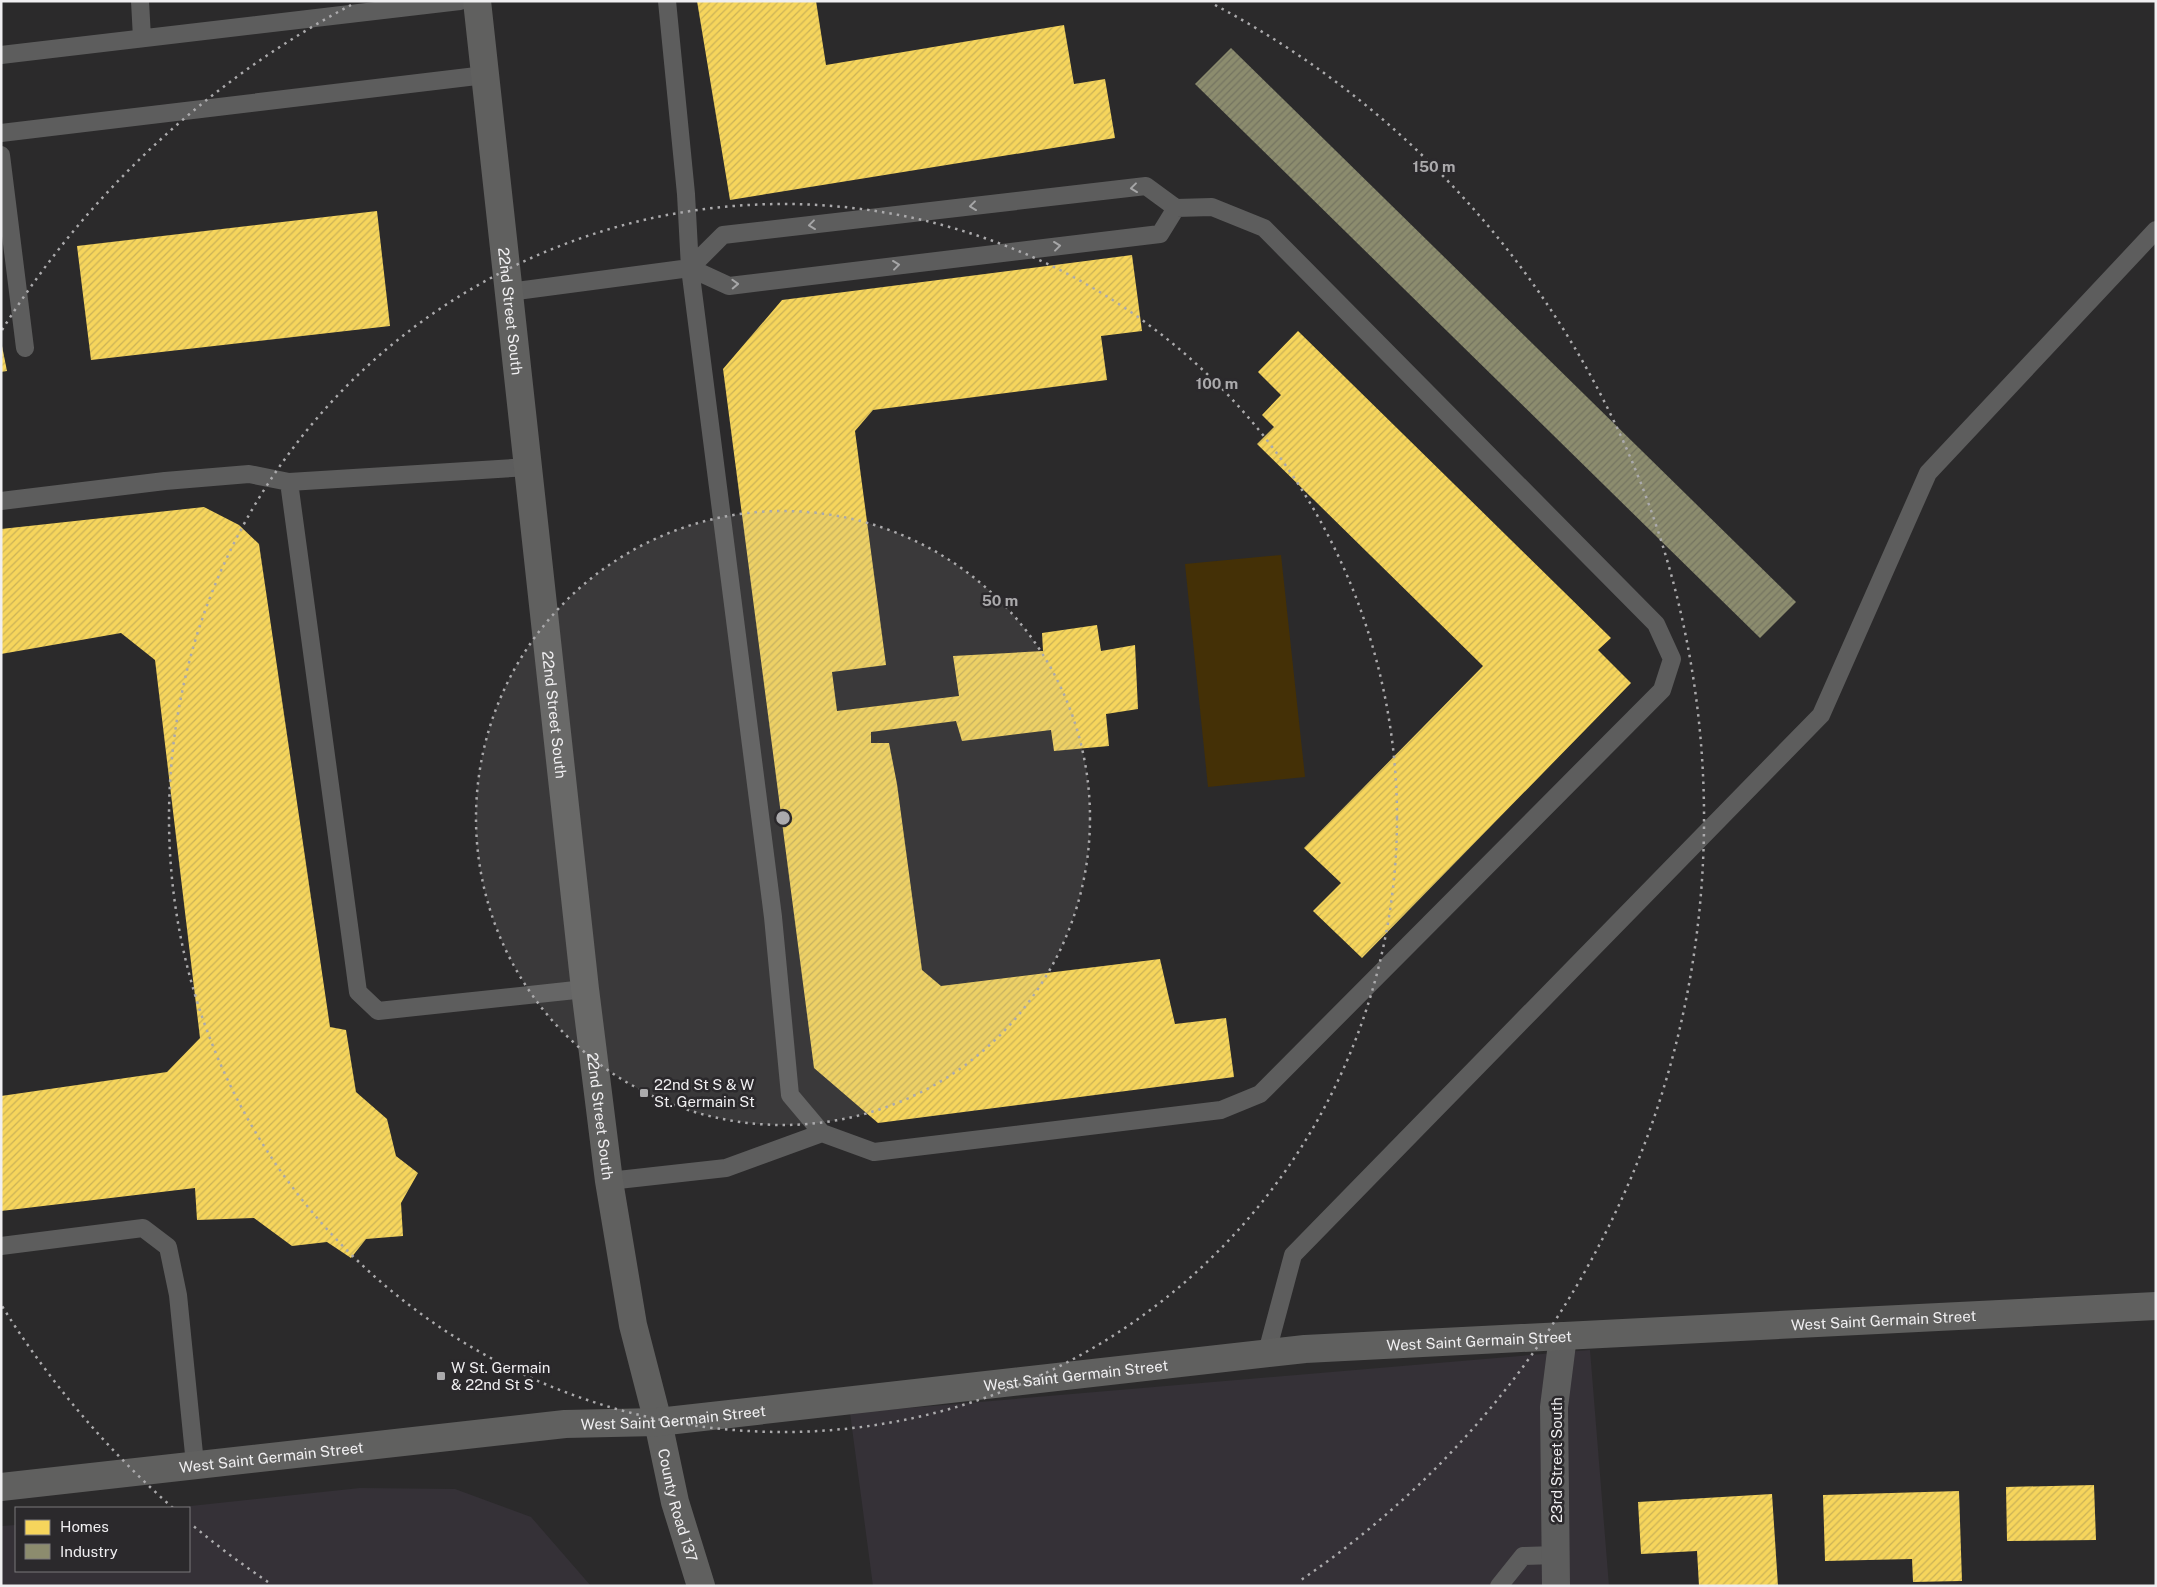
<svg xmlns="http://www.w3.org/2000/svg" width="2157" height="1587" font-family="'Public Sans',sans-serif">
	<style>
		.built { fill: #353137 }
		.green { fill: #443006 }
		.homes { fill: url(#homes-hatch) }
		.industry { fill: url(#industry-hatch) }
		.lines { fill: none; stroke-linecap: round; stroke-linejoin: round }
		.lane { stroke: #5d5d5d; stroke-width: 18 }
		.street { stroke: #5d5d5d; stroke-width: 28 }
		.secondary { stroke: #60605f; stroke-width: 28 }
		.oneway { stroke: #a6a6a7 }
		.ring { fill: none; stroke: #abaaac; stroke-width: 2.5; stroke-dasharray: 2.5 5 }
		.poi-dot { fill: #abaaac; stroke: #2b292c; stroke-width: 2 }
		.labels { text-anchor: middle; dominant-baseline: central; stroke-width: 5; stroke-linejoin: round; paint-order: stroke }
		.street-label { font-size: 15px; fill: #f0eff1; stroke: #2b292c }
		.poi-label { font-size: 15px; fill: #f0eff1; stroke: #2b292c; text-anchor: start }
		.centre { fill: #abaaac; stroke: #2b292c; stroke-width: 2.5 }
		.ring-label { font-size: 15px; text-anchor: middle; font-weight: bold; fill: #abaaac; stroke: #2b292c; stroke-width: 5; stroke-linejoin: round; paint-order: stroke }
	</style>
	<defs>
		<pattern id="homes-hatch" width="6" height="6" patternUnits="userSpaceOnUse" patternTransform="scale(1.25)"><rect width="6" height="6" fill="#f6d55c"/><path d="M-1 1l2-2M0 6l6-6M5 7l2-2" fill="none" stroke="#cab257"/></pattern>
		<pattern id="industry-hatch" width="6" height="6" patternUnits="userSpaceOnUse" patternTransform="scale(1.25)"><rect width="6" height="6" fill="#8c8c6e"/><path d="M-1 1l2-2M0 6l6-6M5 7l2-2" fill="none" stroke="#747461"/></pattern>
	</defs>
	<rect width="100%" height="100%" fill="#2b2a2b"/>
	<path class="built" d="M1590,1350l19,236h-736l-23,-173z
		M360,1488l95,1 76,28 60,69h-590v-60l15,-1v46h173v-63h-17z"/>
	<path class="green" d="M1281,555l24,222 -97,10 -23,-223z"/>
	<path class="homes" d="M697,1h119l10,64 238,-40 10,59 31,-5 10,59 -385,62z
		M377,211l13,115 -299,34 -14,-114z
		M1132,255l10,76 -41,5 6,44 -234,30 -18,21 31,234 -54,7 5,39 122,-15 -6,-40 90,-5 -1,-18 55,-8 4,26 34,-6 3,64 -32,5 3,32 -55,5 -3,-21 -89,11 -6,-20 -85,11v11h18l8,41 25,186 19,16 219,-27 15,65 51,-6 8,59 -356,46 -64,-55 -91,-699 59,-69z
		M1298,331l313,307 -13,12 33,33 -269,275 -49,-47 28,-28 -37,-35 179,-182 -226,-222 17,-17 -12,-12 19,-20 -23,-23z
		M1,341l6,30 -6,1z
		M204,507l35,18 20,19 71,483 16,3 10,62 31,27 9,37 22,17 -17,30 2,33 -37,3 -15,19 -24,-16 -35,4 -38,-28 -57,2 -2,-32 -194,23v-115l166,-24 33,-34 -45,-378 -34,-27 -120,21v-125z
		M2094,1485l2,55 -89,1 -1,-54z
		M1959,1491l3,90 -49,1 -1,-23 -87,2 -2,-66z
		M1772,1494l6,92h-79l-2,-35 -56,3 -3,-52z"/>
	<path class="industry" d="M1231,48l565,554 -36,36 -565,-554z"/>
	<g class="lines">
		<path class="lane" d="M140,1l2,37
			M667,1l19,193 4,74 83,649 17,178 32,38 52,19 347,-42 39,-16 402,-404 10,-31 -16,-35 -392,-396 -52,-21 -36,1 -30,-22 -423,49 -33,33
			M1,55l459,-54
			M1,133l484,-58
			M1,155l24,193
			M509,292l181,-24 39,18 431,-52 16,-26
			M289,482l69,510 20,19 207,-22
			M1,501l164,-20 84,-7 40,8 240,-15
			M609,1181l117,-13 96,-35
			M1,1246l142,-18 25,19 10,48 17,169
			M1267,1352l26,-97 528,-540 107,-242 228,-243
			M1499,1586l24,-30 33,-1"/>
		<path class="street" d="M1556,1586l-2,-179 9,-71"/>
		<g class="secondary">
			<path id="s1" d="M477,1l108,988 24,192 24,144 25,97 17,80 26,84"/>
			<path id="s2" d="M1,1487l564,-63 93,-2 647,-73 851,-43"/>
		</g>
	</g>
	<defs><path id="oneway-chevron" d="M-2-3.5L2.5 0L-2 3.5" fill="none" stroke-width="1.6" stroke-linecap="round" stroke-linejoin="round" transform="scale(1.25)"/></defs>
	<g class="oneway">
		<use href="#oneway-chevron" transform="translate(1134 188) rotate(173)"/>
		<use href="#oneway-chevron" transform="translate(973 206) rotate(173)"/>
		<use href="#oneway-chevron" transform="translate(812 225) rotate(173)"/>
		<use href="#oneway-chevron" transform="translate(1057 246) rotate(-7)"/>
		<use href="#oneway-chevron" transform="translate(896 265) rotate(-7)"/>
		<use href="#oneway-chevron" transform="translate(735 284) rotate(-2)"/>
	</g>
	<circle cx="783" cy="818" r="307" fill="#abaaac" fill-opacity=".12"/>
	<g class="ring">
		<circle cx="783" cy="818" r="307"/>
		<circle cx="783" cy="818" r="614"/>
		<path d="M268 1582A921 921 0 0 1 191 1524M173 1508A921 921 0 0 1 2 1306M2 330A921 921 0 0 1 351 5M1215 5A921 921 0 0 1 1298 1582"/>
	</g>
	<g class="poi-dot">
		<rect x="639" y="1088" width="10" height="10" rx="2.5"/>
		<rect x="436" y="1371" width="10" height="10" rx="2.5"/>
	</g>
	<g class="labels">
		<g class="street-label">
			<text stroke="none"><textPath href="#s1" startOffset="312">22nd Street South</textPath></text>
			<text stroke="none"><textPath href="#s1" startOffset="718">22nd Street South</textPath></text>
			<text stroke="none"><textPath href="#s1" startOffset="1122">22nd Street South</textPath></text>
			<text stroke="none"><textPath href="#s2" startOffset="1891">West Saint Germain Street</textPath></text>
			<text stroke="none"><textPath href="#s2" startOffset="1486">West Saint Germain Street</textPath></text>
			<text stroke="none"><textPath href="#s2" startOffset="1081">West Saint Germain Street</textPath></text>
			<text stroke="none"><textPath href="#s2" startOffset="676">West Saint Germain Street</textPath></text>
			<text stroke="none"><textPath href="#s2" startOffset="272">West Saint Germain Street</textPath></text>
			<text transform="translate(1556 1460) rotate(-90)">23rd Street South</text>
			<text stroke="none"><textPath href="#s1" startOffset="1519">County Road 137</textPath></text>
		</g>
		<g class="poi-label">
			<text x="654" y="1084">22nd St S &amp; W<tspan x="654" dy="17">St. Germain St</tspan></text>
			<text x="451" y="1367">W St. Germain<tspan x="451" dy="17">&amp; 22nd St S</tspan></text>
		</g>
	</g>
	<circle cx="783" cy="818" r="8" class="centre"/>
	<g class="ring-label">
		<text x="1434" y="172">150 m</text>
		<text x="1217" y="389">100 m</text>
		<text x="1000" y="606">50 m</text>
	</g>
	<rect width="2157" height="1587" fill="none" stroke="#f0eff1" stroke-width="5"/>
	<rect x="15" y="1507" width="175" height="65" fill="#2b292c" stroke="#7a787b"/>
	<rect x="25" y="1520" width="25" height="15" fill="#f6d55c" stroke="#7a787b"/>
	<text x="60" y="1532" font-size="15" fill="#f0eff1">Homes</text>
	<rect x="25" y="1544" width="25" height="15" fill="#8c8c6e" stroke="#7a787b"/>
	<text x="60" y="1557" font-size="15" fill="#f0eff1">Industry</text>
</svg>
